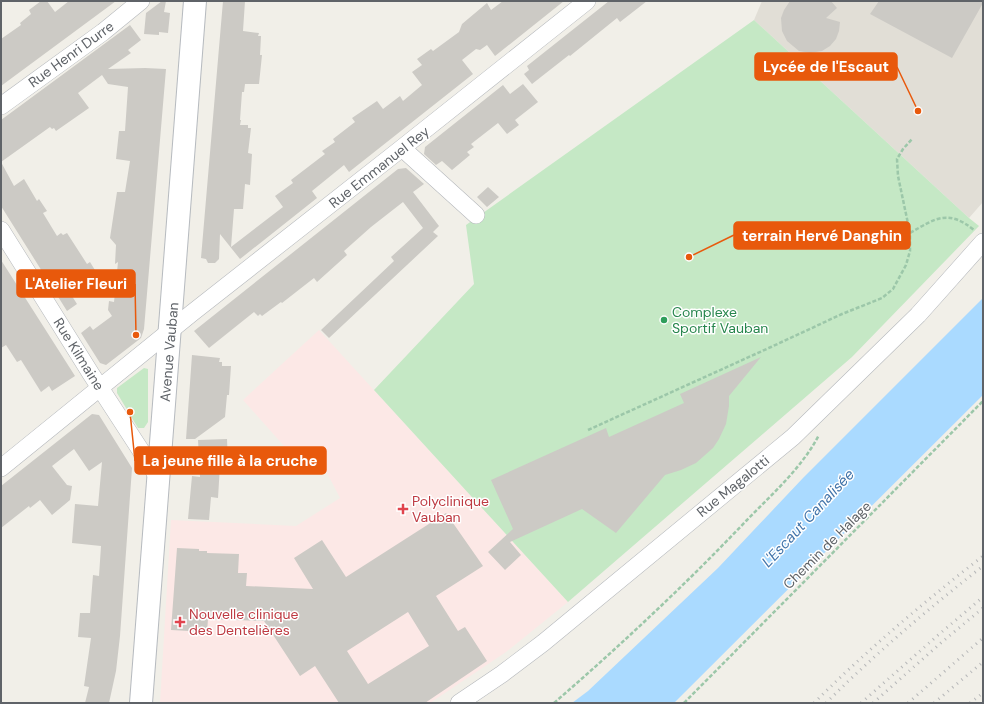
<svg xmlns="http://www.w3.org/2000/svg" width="984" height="704" font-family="'DM Sans',sans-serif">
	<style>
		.education { fill: #e1ded6 }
		.medical { fill: #fce8e6 }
		.green { fill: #c5e8c5 }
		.water { fill: #aadaff }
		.building { fill: #cccac5; fill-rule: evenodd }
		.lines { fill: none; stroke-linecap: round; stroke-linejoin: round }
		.street-casing { stroke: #b5b8bc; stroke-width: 18 }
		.secondary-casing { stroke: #b6babf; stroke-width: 24 }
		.path { stroke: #9cc7a9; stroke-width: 2.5; stroke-dasharray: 4 2; stroke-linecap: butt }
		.street { stroke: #fff; stroke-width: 17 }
		.secondary { stroke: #fff; stroke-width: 22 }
		.rail { stroke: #b6b7b8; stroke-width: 3; stroke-dasharray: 1 5; stroke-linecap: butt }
		.leisure-dot { fill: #2e9e5b; stroke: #fff; stroke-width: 1.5 }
		.health-dot { fill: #e0444e; stroke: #fff; stroke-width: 1.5 }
		.labels { text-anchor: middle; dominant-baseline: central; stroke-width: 3; stroke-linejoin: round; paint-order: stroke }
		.street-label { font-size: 14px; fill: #5f6368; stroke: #fff }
		.leisure-label { font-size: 14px; fill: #27864d; stroke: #fff; text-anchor: start }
		.health-label { font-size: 14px; fill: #be3a42; stroke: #fff; text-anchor: start }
		.water-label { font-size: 15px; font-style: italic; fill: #4174aa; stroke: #fff }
		.leader { fill: none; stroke: #e8590c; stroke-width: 1.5 }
		.callout-dot { fill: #e8590c; stroke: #fff; stroke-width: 1.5 }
		.callout { fill: #e8590c; stroke: #e8590c; stroke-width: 1.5 }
		.callout-label { font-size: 15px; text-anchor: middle; font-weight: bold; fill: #fff }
	</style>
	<rect width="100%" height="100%" fill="#f1efe8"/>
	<path class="education" d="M762,1h221v201l-14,16 -215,-198z"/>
	<path class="medical" d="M319,330l249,272 -62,50 -76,51h-270l11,-183 125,6 44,-28 -18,-35 -22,1 -57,-64z"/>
	<path class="green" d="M754,20l215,198 10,8 -127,131 -284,245 -194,-212 100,-106 -8,-59z
		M144,368l4,1v53l-4,6h-6l-21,-35v-5z"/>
	<path class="water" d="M983,298v97l-309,308h-102l16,-12 130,-123 85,-90z"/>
	<path class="building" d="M41,1h6l8,11 14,-11h47l-115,85v-47l20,-14 -1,-2 11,-9 -2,-4z
		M162,1h4l-2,11 6,1 -2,20 -9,-1v3l-15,-1 2,-21z
		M223,1h22l-2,30 16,2 -1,3h3l-1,19h2l-3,29h-14l-1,8h-2l-2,28h1l-1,5h8v3h3l-3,25 4,1 -2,31 -5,-1 -2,25h-9l-3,38 52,-40 -8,-11 18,-13 -2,-3 34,-26 -3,-3 13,-9 -2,-3 22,-17 -3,-4 25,-17 6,8 17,-13 3,5 19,-16 -10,-13 10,-7 -5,-6 14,-10 2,2 26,-19 3,-8 25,-21 4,7 12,-9h61l-69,55 -8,-11 -7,5 -4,-1 -14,11 11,14 -124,98 -5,-7 -32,26 5,7 -77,61 -20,-25 -1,25 -4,4h-7l-2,-4 -5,-1z
		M609,1h38l-27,21 -3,-4 -47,38 -1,-1 -37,29 -8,-10 5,-4 -2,-4z
		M790,1h41l6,7 -11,10 14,4 -1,9 -3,8 -6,7 -8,5 -12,2 -11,-2 -12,-10 -5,-10 -1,-13 3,-8z
		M879,1h104v2l-31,55 -82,-44z
		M130,25l11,15 -13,10 3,3 -23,16 37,-1 21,1 -22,260 -3,9 -35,27 -6,-2 -19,-30 9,-7 3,4 19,-14 -4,-6 1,-9 5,1 4,-40 -3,2 1,-19 -6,-7 7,-46h8l5,-31 -14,-2 3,-28h6l3,-44 -20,-3 -6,-9 -24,18 11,15 -33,23 -2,-3 -2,1 -2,-2 -49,35 13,24 10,-7 13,22 2,-2 8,12 -4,2 14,23 4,-3 2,2 4,-2 20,31 3,-2 8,13 -28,18 7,11 -10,7 -66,-105v-86z
		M523,84l15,18 -23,18 4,5 -12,9 -9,-11 -27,21 3,3 -7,5 3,3 -18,15 -10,-9 -6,4 -12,-11 1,-7 78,-62 7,9z
		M406,168l18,16 -11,8 26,34 -6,6 5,4 -109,102 -8,-8 73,-69 -3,-4 32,-29 -20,-26 -32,25 -27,24 3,4 -30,27 -3,-4 -32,25 -1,-1 -19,14 -2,-2 -2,2 -4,-4 -45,36 -15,-17 204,-162z
		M488,187l11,10 -12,10 -10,-10z
		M1,260l74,116 -23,15 -3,-5 -8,6 -20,-32 -4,2 -11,-17 -5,3z
		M192,355l28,3 -1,4h3v4h9l-2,29h-2l-2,22 -30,22h-9z
		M761,357l-32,39v10l-3,18 -7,15 -6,9 -17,15 -15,7 -16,5 -49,58 -34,-24 -72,33 11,13 -16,15 -17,-18 25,-23 -22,-49 115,-52 3,9 75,-34 -4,-9z
		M92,414l7,1 33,53 -12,168 -4,35 -7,32h-24l4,-16 -5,-1 7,-48 -13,-1 2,-24h10l3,-38 6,1 2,-30 -29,-3 3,-39 23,2 4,-44 -13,9 -15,-22 -22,17 15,19 5,1 -2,14 -18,15 -12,-15 -10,8 -1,-2 -28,22v-42z
		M227,439l1,25 -8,1 -2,33 -7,-1 -2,23 -21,-1 4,-43 8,1 -2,-37z
		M446,513l37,53 -47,30 22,35 7,-4 22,34 -62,42h-86l-24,-37 -15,10 -36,-55 -56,-2 -1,13 -36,-2 6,-82 22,1v2h8v2l32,1 -1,19h9l-1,13 67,3 -19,-31 28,-18 24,37zM408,612l21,34 -61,38 -21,-33z"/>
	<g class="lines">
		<g class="street-casing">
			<path id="street" d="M1,106l102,-74 38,-31
				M402,148l74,67
				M1,230l90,144 67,103
				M1,468l191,-155 210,-165 185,-147
				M459,703l43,-29 41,-31 250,-206 125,-122 65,-73"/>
		</g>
		<g class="secondary-casing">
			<path id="secondary" d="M141,703l54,-702"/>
		</g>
		<path class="path" d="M910,233c26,-15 38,-24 64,-3
			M588,430l183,-83 71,-33 40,-16 11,-9 13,-24 4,-14v-18l-12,-57 -1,-17 6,-10 9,-10
			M554,703c67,-58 131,-118 192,-182 26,-27 55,-52 73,-86
			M684,703l299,-302"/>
		<use href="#street" class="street"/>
		<use href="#secondary" class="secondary"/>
		<path class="rail" d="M814,703c53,-53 110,-101 169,-147
			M826,703c49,-49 102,-94 157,-137
			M861,703l76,-67 46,-39
			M873,703l69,-61 41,-34
			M908,703l75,-65
			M934,703l49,-41
			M970,703l13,-10"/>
	</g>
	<circle class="leisure-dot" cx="664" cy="320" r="4"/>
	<g class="health-dot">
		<path d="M401 503h4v4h4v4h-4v4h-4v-4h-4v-4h4z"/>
		<path d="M178 616h4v4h4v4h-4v4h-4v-4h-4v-4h4z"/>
	</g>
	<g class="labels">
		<g class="street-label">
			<text transform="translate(71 54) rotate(-36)">Rue Henri Durre</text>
			<text transform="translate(379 167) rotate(-38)">Rue Emmanuel Rey</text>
			<text transform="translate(169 352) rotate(-85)">Avenue Vauban</text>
			<text transform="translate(79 354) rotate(58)">Rue Kilmaine</text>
			<text transform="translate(733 486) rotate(-39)">Rue Magalotti</text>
			<text transform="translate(827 545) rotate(-45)">Chemin de Halage</text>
		</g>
		<g class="leisure-label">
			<text x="672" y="312">Complexe<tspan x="672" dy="16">Sportif Vauban</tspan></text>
		</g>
		<g class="health-label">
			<text x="412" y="501">Polyclinique<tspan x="412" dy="16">Vauban</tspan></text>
			<text x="189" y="614">Nouvelle clinique<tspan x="189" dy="16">des Dentelières</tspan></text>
		</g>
		<g class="water-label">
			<text transform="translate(808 518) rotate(-47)">L'Escaut Canalisée</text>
		</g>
	</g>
	<path class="leader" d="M918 111L897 67M689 257L734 235M136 335L135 284M130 412L135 461"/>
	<g class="callout-dot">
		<circle cx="918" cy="111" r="4"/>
		<circle cx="689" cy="257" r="4"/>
		<circle cx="136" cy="335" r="4"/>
		<circle cx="130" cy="412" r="4"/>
	</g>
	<g class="callout">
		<rect x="755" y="53" width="142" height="27" rx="4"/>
		<rect x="734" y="222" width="176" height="27" rx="4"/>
		<rect x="17" y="270" width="118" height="27" rx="4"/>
		<rect x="135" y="447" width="191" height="27" rx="4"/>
	</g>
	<g class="callout-label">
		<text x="826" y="72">Lycée de l'Escaut</text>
		<text x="822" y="241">terrain Hervé Danghin</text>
		<text x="76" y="289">L'Atelier Fleuri</text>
		<text x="230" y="466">La jeune fille à la cruche</text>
	</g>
	<rect width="984" height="704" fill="none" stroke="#5f6368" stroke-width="4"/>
</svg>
